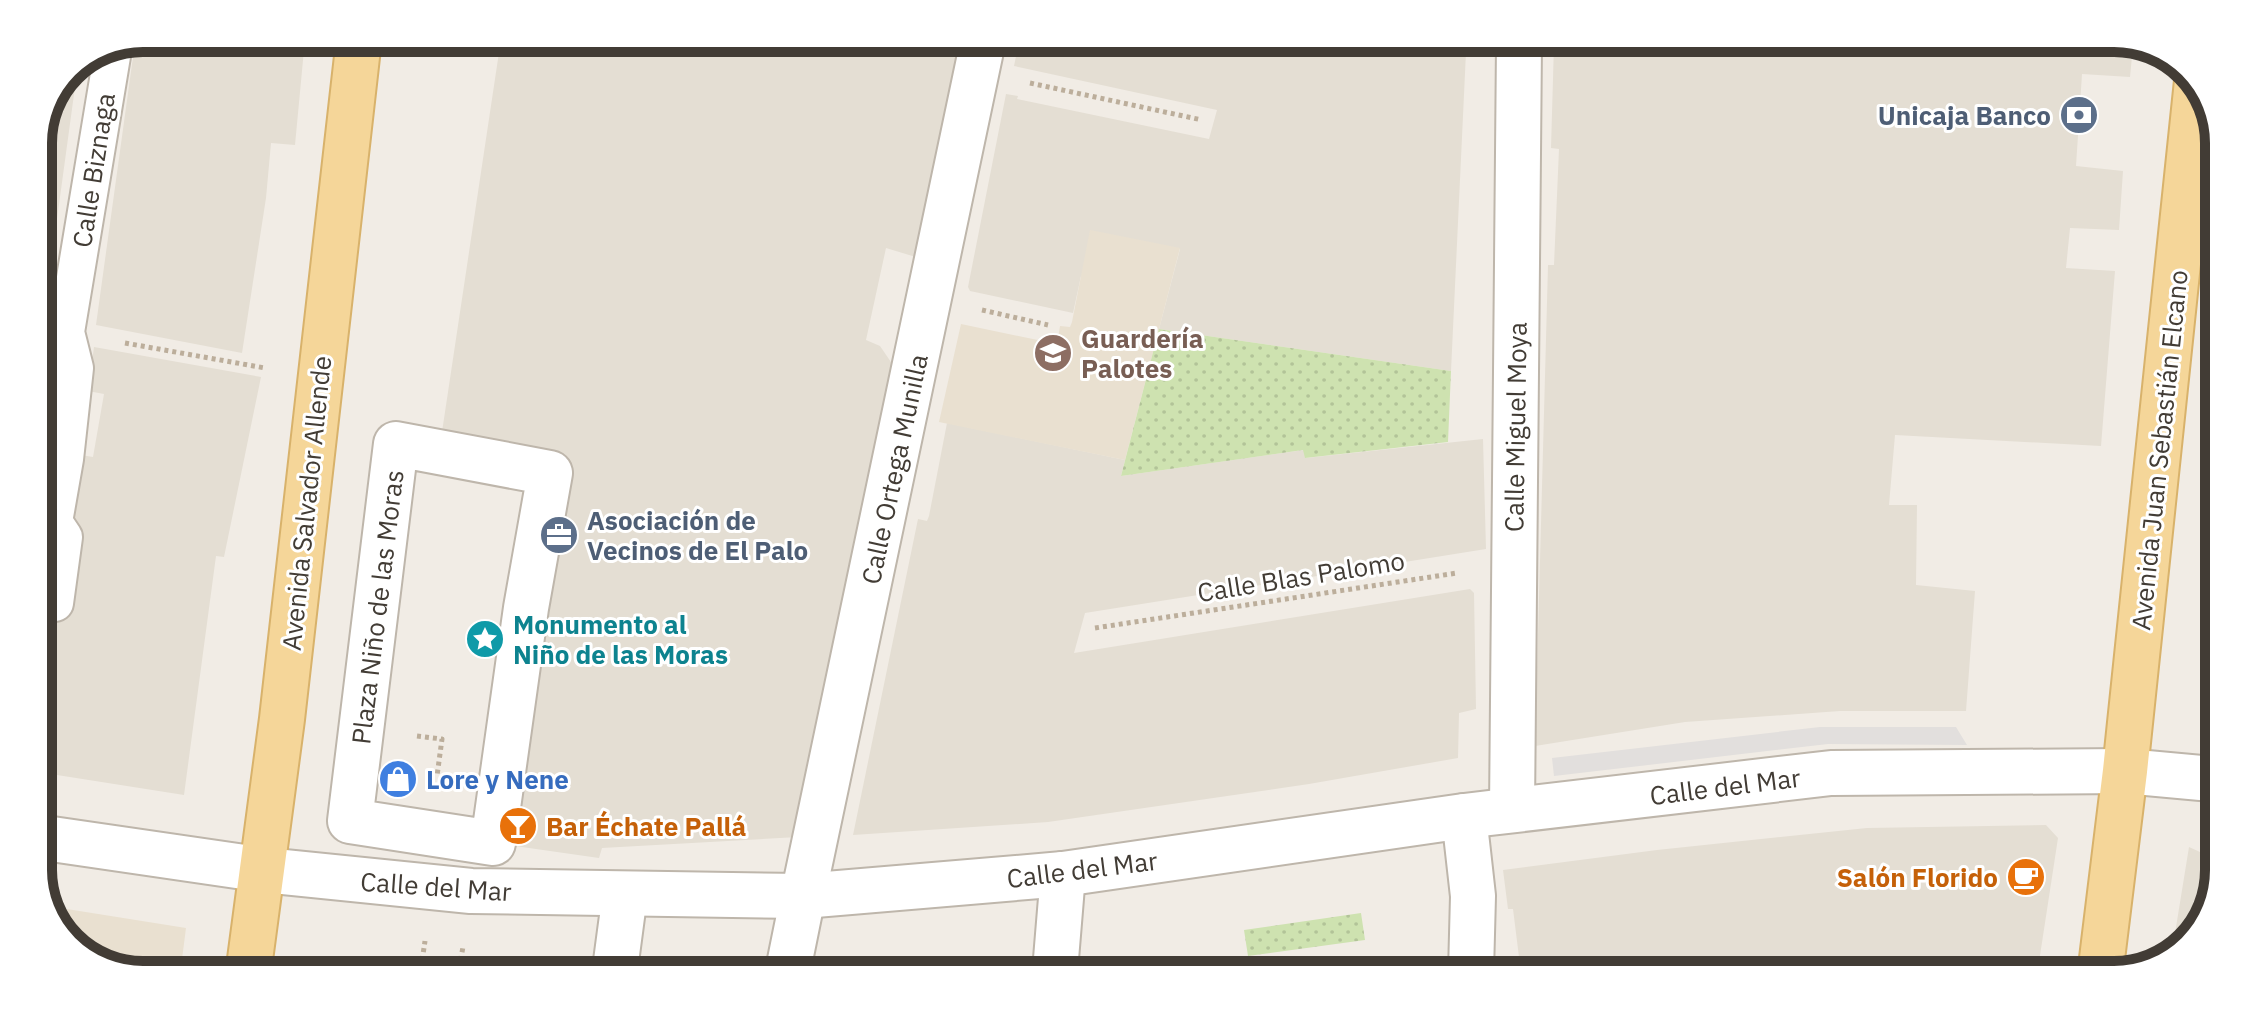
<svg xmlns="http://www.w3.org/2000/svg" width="2257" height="1013" font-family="'IBM Plex Sans',sans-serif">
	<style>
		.residential { fill: #e4ded3 }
		.education { fill: #e9e0d0 }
		.grass { fill: url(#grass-dots) }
		.garden { fill: url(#garden-furrows) }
		.parking { fill: #e2dfdd }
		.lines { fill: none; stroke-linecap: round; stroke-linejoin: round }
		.service-casing { stroke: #beb6ab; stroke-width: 40 }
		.pedestrian-casing { stroke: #beb6ab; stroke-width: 48 }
		.minor-casing { stroke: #beb6ab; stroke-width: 48 }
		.tertiary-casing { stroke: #beb6ab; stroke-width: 48 }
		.primary-casing { stroke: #d8b26b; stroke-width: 48 }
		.path { stroke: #bcae9b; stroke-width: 5; stroke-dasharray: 4 4; stroke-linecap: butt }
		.service { stroke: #fff; stroke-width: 36 }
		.pedestrian { stroke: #fff; stroke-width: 44 }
		.minor { stroke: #fff; stroke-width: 44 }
		.tertiary { stroke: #fff; stroke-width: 44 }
		.primary { stroke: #f5d699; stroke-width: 44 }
		.labels { text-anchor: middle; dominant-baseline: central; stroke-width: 6; stroke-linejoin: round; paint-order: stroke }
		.service-label { font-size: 26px; font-weight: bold; fill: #4e5e75; stroke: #fff; text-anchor: end }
		.street-label { font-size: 26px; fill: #423c35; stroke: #fff }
		.education-label { font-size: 26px; font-weight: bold; fill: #785e54; stroke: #fff; text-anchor: start }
		.culture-label { font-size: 26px; font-weight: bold; fill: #0d838f; stroke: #fff; text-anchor: start }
		.shop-label { font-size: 26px; font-weight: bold; fill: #366cbe; stroke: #fff; text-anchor: start }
		.food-label { font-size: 26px; font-weight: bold; fill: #c56008; stroke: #fff; text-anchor: start }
		.rim { fill: none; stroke: #423c35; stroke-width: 10 }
	</style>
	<defs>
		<pattern id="grass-dots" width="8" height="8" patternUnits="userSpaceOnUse" patternTransform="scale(2)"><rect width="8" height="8" fill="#cee2b0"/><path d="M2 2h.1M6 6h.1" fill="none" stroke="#b2c398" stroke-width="1.8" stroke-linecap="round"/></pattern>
		<pattern id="garden-furrows" width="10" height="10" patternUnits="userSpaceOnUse" patternTransform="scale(2)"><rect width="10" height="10" fill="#cee2b0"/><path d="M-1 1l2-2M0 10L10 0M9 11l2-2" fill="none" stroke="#b2c398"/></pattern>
	</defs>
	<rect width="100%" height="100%" fill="#f1ece5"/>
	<path class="residential" d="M143,38l162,1 -10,106 -24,-2 -5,55 -24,155 -146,-28 36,-261 4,-23z
		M501,39l167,1 72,11 2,-11 223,1 -46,217 -33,-10 -20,92 14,6 13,19 -95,472 -196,11 -3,10 -106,-15 57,-369 -111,-22z
		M1019,42l455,1v10l-8,-1 -15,319 -292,-42 21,-80 -99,27 -8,37 -103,-22 -2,-4 38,-193 12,2 -1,3 192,40 8,-29 -203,-44z
		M1554,44l579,2 -3,31 -48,-3 -6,92 47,5 -4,59 -49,-2 -4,40 49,3 -14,175 -206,-11 -6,70h28l-1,80 59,6 -9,120h-126l-155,11 -150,24 13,-481h6l5,-116 -8,-1z
		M78,65l-27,198 -9,55h-4v-182l31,-68z
		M94,347l167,30 -37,180 -8,-1 -32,239 -146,-23v-164l33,-32 8,-48 -18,-4 14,-70 18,3 11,-63 -16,-3z
		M38,358l19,2 -16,101 16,2 -4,65 -15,62z
		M947,423l178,37 -4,16 183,-26 2,8 177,-19 3,110 -401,64 -11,40 396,-64 4,4 2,116 -17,4 -1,45 -149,26 -261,38 -195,13 65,-316 9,2 2,-5z
		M2046,825l12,13 -21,137 -516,-2 -8,-64h-5l-5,-39 154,-20 210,-22z
		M2189,847l22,10v54l-40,47z
		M474,958l34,1 50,1 -1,9 -84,-1z"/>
	<path class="education" d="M1090,230l90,18 -55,212 -186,-38 22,-98 96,20 3,-18 10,1 2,-5z
		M48,906l138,22 -5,39h-79l-46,-38z"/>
	<path class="grass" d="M1159,329l292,42 -3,71 -143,16 -2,-8 -182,26z
		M1361,913l4,27 -117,16 -4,-26z"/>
	<path class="garden" d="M414,960l-2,8h-106l3,-5z"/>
	<path class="parking" d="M1820,727h136l11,18 -139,-1 -274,32 -2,-18z"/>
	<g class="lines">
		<g class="service-casing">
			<path id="service" d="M38,601l17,2 9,-66 -10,-15 11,-63 10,-91 -9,-36 47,-282"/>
		</g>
		<g class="pedestrian-casing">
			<path id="pedestrian" d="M396,444l154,29 -24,135 -33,235 -143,-22z
				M615,969l10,-75
				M788,970l15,-74"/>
		</g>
		<g class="minor-casing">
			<path id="minor" d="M2125,771l87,8
				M1512,810l7,-766
				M1464,816l9,80 -2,76
				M38,837l226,33
				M803,896l180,-855
				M1055,971l8,-97"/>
		</g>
		<g class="tertiary-casing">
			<path id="tertiary" d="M264,870l207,21 332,5 260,-22 401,-58 367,-43 294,-2"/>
		</g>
		<g class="primary-casing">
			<path id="primary" d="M249,967l33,-248 77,-680
				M2100,975l25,-204 72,-690"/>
		</g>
		<path class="path" d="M1030,83l172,37
			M982,310l66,15
			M125,343l140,25
			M1095,628l362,-55
			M417,736l25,3 -5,37
			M421,968l4,-27
			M459,968l4,-21"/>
		<use href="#service" class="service"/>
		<use href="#pedestrian" class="pedestrian"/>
		<use href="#minor" class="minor"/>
		<use href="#tertiary" class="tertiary"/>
		<use href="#primary" class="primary"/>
	</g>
	<defs>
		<g id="bank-disc" transform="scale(2)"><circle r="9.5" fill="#5c6f8a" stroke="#fff"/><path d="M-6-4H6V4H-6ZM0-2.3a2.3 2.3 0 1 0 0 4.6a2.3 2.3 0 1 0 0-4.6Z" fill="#fff"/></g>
		<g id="school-disc" transform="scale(2)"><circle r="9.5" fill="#8d6e63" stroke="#fff"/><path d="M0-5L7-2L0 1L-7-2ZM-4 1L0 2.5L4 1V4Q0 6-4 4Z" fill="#fff"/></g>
		<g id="office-disc" transform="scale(2)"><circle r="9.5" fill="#5c6f8a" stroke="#fff"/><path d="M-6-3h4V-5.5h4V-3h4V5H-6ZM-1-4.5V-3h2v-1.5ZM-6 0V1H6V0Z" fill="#fff"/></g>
		<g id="sight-disc" transform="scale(2)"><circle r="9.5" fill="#0f9aa8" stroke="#fff"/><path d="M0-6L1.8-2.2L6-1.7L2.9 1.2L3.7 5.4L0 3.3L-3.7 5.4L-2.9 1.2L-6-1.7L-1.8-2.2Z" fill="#fff"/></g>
		<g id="shop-disc" transform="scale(2)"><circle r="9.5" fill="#3f7fe0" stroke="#fff"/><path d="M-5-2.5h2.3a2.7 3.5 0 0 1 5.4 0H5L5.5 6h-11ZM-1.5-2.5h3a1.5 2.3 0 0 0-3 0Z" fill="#fff"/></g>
		<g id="bar-disc" transform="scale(2)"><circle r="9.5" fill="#e8710a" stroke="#fff"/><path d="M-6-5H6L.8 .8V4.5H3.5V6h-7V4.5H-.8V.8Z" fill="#fff"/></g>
		<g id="cafe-disc" transform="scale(2)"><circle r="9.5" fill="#e8710a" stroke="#fff"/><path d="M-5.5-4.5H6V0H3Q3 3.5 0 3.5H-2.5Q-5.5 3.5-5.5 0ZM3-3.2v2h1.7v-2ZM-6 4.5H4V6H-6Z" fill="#fff"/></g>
	</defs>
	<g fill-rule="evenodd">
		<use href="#bank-disc" x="2079" y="115"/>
		<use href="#school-disc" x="1053" y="353"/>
		<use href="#office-disc" x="559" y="535"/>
		<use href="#sight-disc" x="485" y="639"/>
		<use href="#shop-disc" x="398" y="779"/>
		<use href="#bar-disc" x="518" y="826"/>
		<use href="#cafe-disc" x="2026" y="877"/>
	</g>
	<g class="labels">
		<g class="service-label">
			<text x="2051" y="115">Unicaja Banco</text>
			<text x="587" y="520" text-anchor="start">Asociación de<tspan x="587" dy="30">Vecinos de El Palo</tspan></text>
		</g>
		<g class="street-label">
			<text transform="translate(93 170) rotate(-81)">Calle Biznaga</text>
			<text transform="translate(1515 427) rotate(-89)">Calle Miguel Moya</text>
			<text transform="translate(2159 450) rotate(-84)">Avenida Juan Sebastián Elcano</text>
			<text transform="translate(894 469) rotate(-78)">Calle Ortega Munilla</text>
			<text transform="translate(306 503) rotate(-84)">Avenida Salvador Allende</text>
			<text transform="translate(1301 576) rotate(-9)">Calle Blas Palomo</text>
			<text transform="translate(377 607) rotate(-83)">Plaza Niño de las Moras</text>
			<text transform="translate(1725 786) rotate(-7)">Calle del Mar</text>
			<text transform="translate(1082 869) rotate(-7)">Calle del Mar</text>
			<text transform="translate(436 886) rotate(4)">Calle del Mar</text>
		</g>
		<g class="education-label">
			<text x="1081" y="338">Guardería<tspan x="1081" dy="30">Palotes</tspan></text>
		</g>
		<g class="culture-label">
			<text x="513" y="624">Monumento al<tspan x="513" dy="30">Niño de las Moras</tspan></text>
		</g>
		<g class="shop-label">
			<text x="426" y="779">Lore y Nene</text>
		</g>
		<g class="food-label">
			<text x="546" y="826">Bar Échate Pallá</text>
			<text x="1998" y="877" text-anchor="end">Salón Florido</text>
		</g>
	</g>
	<path d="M0 0H2257V1013H0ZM143 52H2114A91 91 0 0 1 2205 143V870A91 91 0 0 1 2114 961H143A91 91 0 0 1 52 870V143A91 91 0 0 1 143 52Z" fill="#fff" fill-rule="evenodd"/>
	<path class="rim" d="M143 52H2114A91 91 0 0 1 2205 143V870A91 91 0 0 1 2114 961H143A91 91 0 0 1 52 870V143A91 91 0 0 1 143 52Z"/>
</svg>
